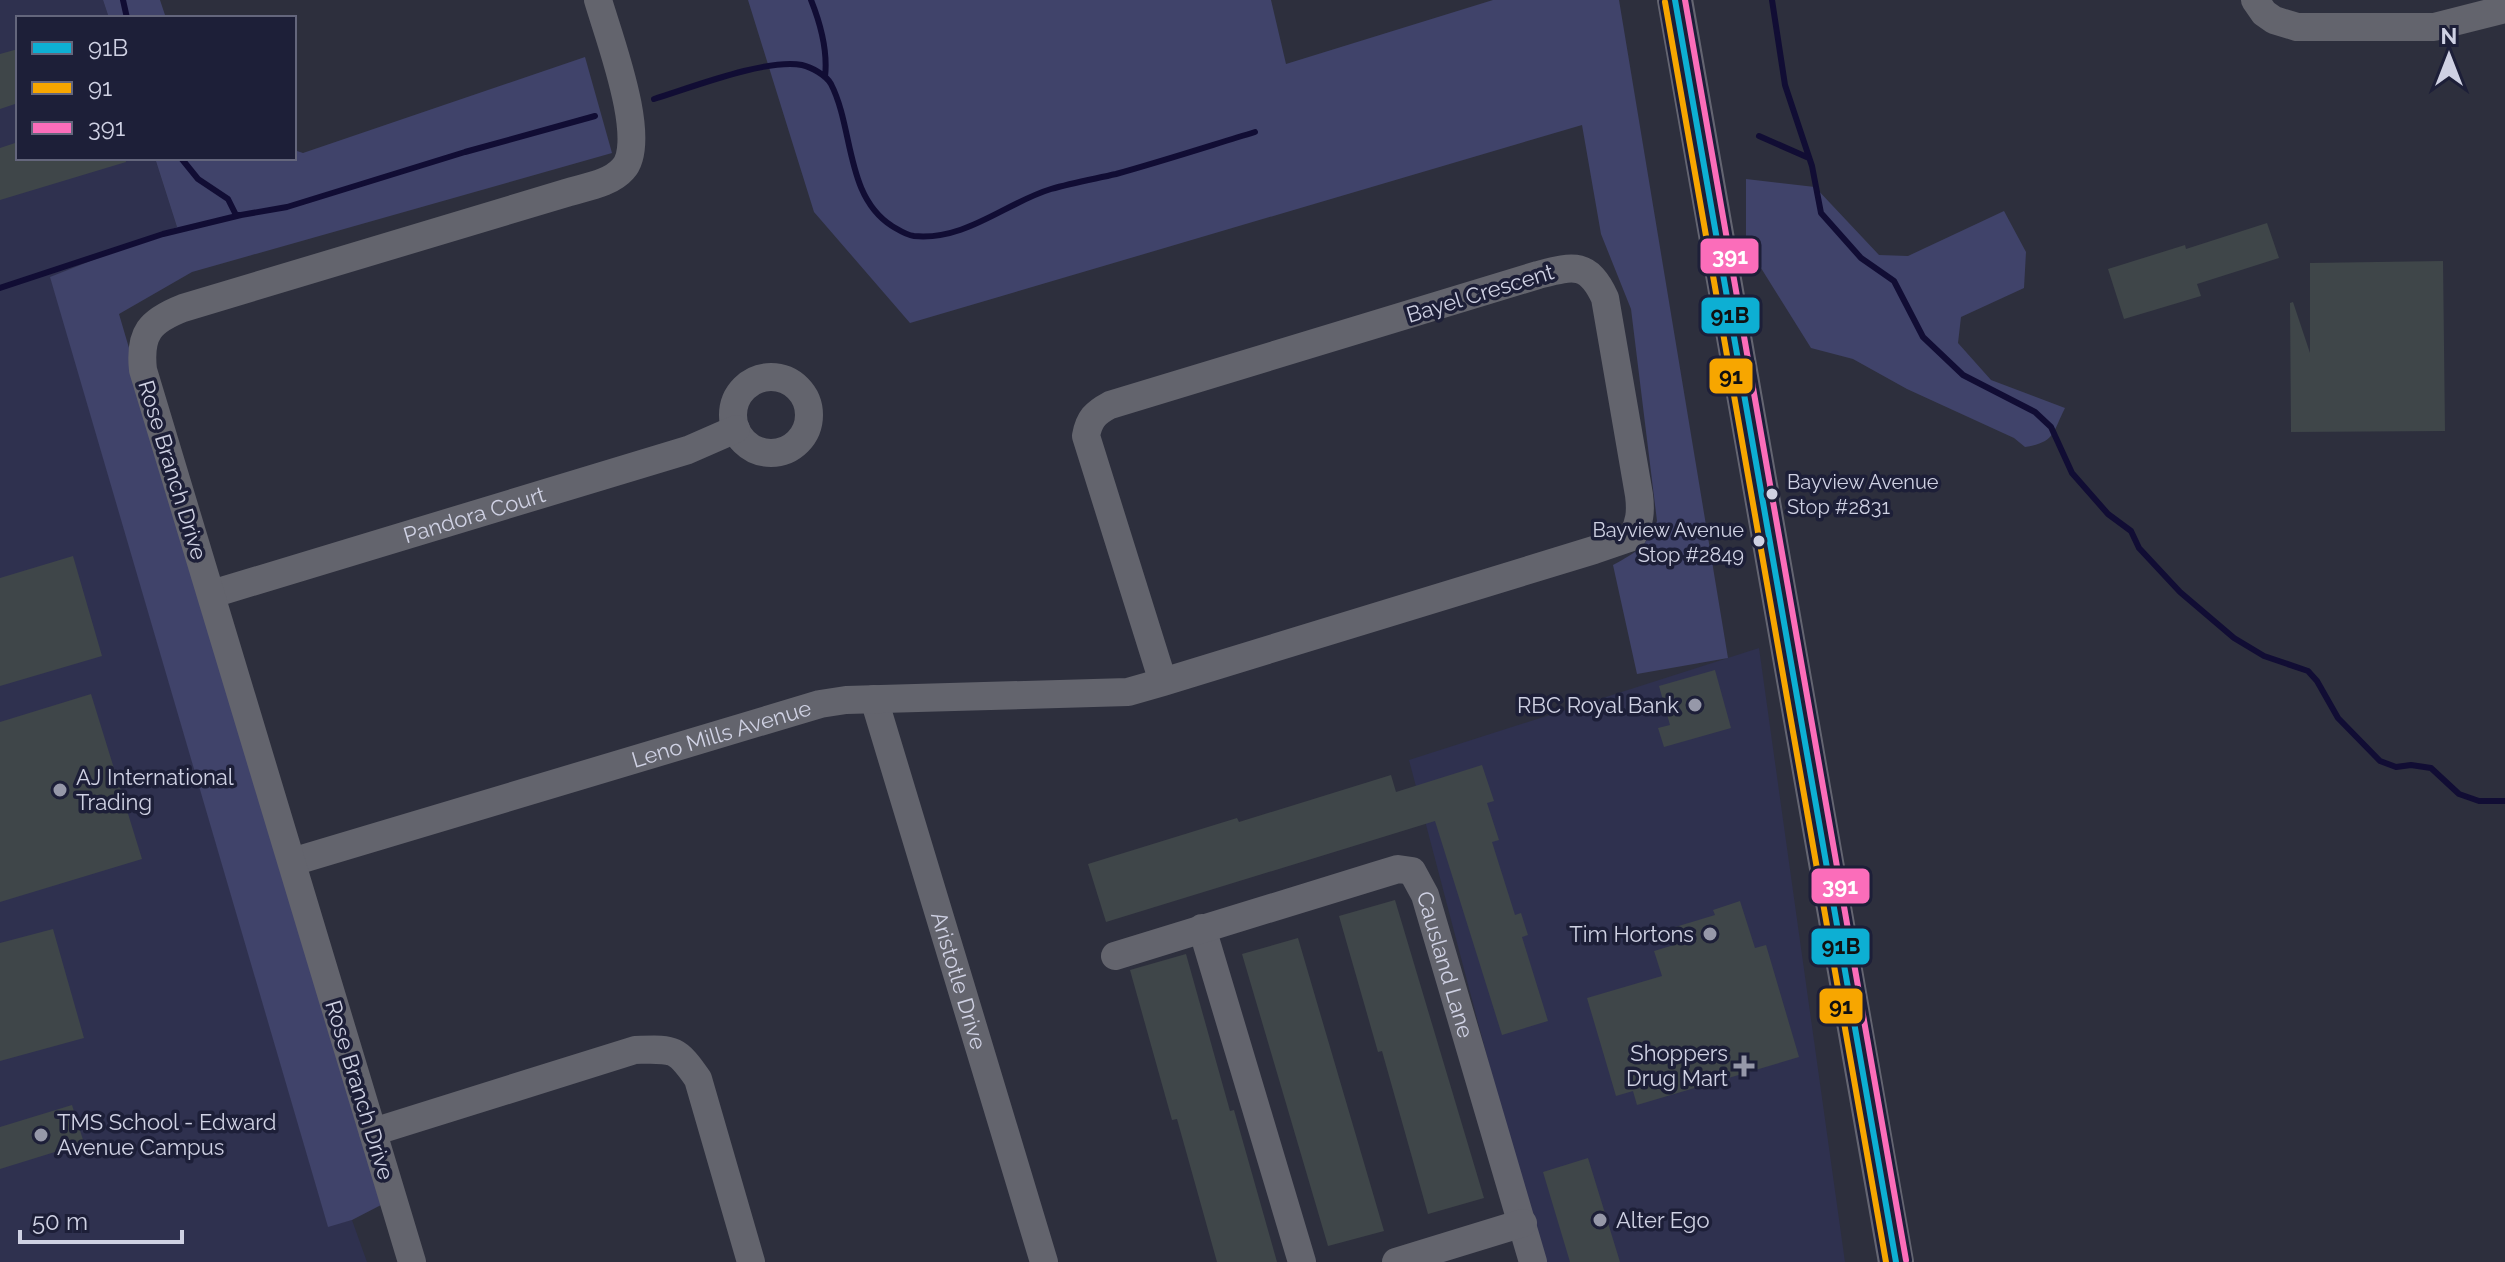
<svg xmlns="http://www.w3.org/2000/svg" width="2505" height="1262" font-family="Raleway,sans-serif">
	<style>
		.built { fill: #2f314f }
		.green { fill: #40436a }
		.lines { fill: none; stroke-linecap: round; stroke-linejoin: round }
		.stream { stroke: #110d34; stroke-width: 6 }
		.building { fill: #3f4649 }
		.minor { stroke: #63646d; stroke-width: 28 }
		.major { stroke: #646571; stroke-width: 36 }
		.bus-1-casing { stroke: #1d1f38; stroke-width: 12 }
		.bus-2-casing { stroke: #1d1f38; stroke-width: 12 }
		.bus-3-casing { stroke: #1d1f38; stroke-width: 12 }
		.bus-1 { stroke: #0dafd3; stroke-width: 6 }
		.bus-2 { stroke: #f7a600; stroke-width: 6 }
		.bus-3 { stroke: #fb6dba; stroke-width: 6 }
		.bus-dot { fill: #cfd1e3; stroke: #1d1f38; stroke-width: 3 }
		.poi-dot { fill: #9698a9; stroke: #1d1f38; stroke-width: 3 }
		.labels { text-anchor: middle; dominant-baseline: central; stroke-width: 7; stroke-linejoin: round; paint-order: stroke }
		.bus-label { font-size: 20px; fill: #cfd1e3; stroke: #1d1f38; text-anchor: start }
		.street-label { font-size: 22px; fill: #cfd1e3; stroke: #1d1f38 }
		.poi-label { font-size: 22px; fill: #cfd1e3; stroke: #1d1f38; text-anchor: end }
		.line-badge { stroke: #1d1f38; stroke-width: 3 }
		.badge-label { font-size: 22px; text-anchor: middle; font-weight: bold; fill: #fff }
		.pale-badge-label { font-size: 22px; text-anchor: middle; font-weight: bold; fill: #111 }
	</style>
	<rect width="100%" height="100%" fill="#2d2f3d"/>
	<path class="built" d="M0,0h103l6,18h-91v140h137l22,69 -126,51 277,948 24,-6 15,42h-367z
		M1759,648l86,614h-304l-132,-502z"/>
	<path class="green" d="M103,0h57l6,18h-57z
		M748,0h523l15,64 207,-64h126l109,658 -91,16 -24,-109c24,-13 33,-18 44,-44l-26,-212 -30,-75 -19,-109 -672,198 -96,-111z
		M585,57l27,96 -420,119 -73,42 262,891 -29,15 -24,7 -278,-950 127,-50 -22,-69h139v-8l9,3z
		M1746,179l69,8 64,68 29,1 96,-45 22,41 -2,36 -63,29 -3,26 33,37 74,28c-13,26 -10,34 -40,39l-11,-9 -107,-49 -54,-30 -42,-11 -65,-104z"/>
	<g class="lines">
		<path class="stream" d="M123,0l4,18
			M811,0c10,25 17,51 14,77
			M1772,0l13,85 27,81 9,47 40,45 33,23 29,56 40,38 72,37 16,15 21,46 36,41 23,17 8,17 41,44 54,46 30,18 44,15 9,10 21,37 42,43 16,6 15,-2 20,3 28,26 20,7h26
			M654,99c36,-11 113,-41 148,-34 9,2 24,10 29,19 23,45 14,112 61,142 7,4 14,9 22,10 52,5 91,-33 137,-47 21,-6 43,-10 65,-15 47,-13 93,-28 139,-42
			M1759,136l50,22
			M181,158l17,21 30,20 8,16h4
			M0,288l163,-54 78,-19 46,-8 178,-55 130,-36"/>
	</g>
	<path class="building" d="M18,49v54l-18,6v-55z
		M18,142v16h107l1,4 -126,38v-52z
		M2267,223l12,35 -82,26 4,12 -77,23 -16,-50 77,-24 1,4z
		M2443,261l2,170 -154,1 -1,-129 3,-1 17,51v-90z
		M73,556l29,100 -102,30v-108z
		M1715,670l16,58 -67,19 -6,-19 12,-3 -11,-39z
		M91,694l51,165 -142,43v-180z
		M1482,765l12,36 -7,2 12,37 -7,2 23,73 6,-2 7,22 -6,2 26,84 -46,14 -67,-214 -329,101 -18,-58 149,-46 2,4 152,-47 5,17z
		M1395,900l89,298 -56,16 -46,-163 -4,1 -39,-136z
		M1740,901l15,47 11,-3 33,112 -162,48 -4,-14 -17,5 -29,-98 75,-22 -8,-25 23,-7 -5,-16 43,-13 -2,-5z
		M53,929l31,109 -84,23v-118z
		M1298,938l86,293 -56,15 -86,-292z
		M1186,954l44,157 4,-1 43,152h-60l-40,-143 -5,1 -42,-150z
		M72,1105l12,38 -84,26v-42z
		M1588,1158l32,104h-50l-27,-90z"/>
	<g class="lines">
		<g class="minor">
			<path d="M2255,0l9,13 10,7 23,7h137l71,-18"/>
			<circle cx="771" cy="415" r="38"/>
			<path id="s1" d="M212,594l476,-144 48,-21"/>
			<path id="s2" d="M874,699l170,563"/>
			<path id="s3" d="M292,862l528,-158 26,-4 282,-8 35,-10 431,-132 38,-13c8,-14 9,-26 7,-42l-34,-197c-17,-37 -32,-32 -67,-23l-428,130c-15,8 -21,14 -24,31l77,246"/>
			<path d="M1202,928l100,334"/>
			<path id="s4" d="M1115,956l260,-80 23,-7 14,2 13,24 108,367"/>
			<path d="M373,1132l262,-82c38,-1 41,-3 63,29l53,183"/>
			<path d="M412,1262l-269,-892c-4,-37 7,-49 40,-62l383,-115c19,-6 44,-9 57,-24 26,-27 -15,-134 -25,-169"/>
			<path d="M1396,1262l127,-39"/>
		</g>
		<path class="major" d="M1675,0l221,1262"/>
		<g class="bus-1-casing">
			<path id="bus-1" d="M1675,0l221,1262"/>
		</g>
		<g class="bus-2-casing">
			<path id="bus-2" d="M1665,2l221,1260"/>
		</g>
		<g class="bus-3-casing">
			<path id="bus-3" d="M1685,0l221,1260"/>
		</g>
		<use href="#bus-1" class="bus-1"/>
		<use href="#bus-2" class="bus-2"/>
		<use href="#bus-3" class="bus-3"/>
	</g>
	<g class="bus-dot">
		<circle cx="1772" cy="494" r="7"/>
		<circle cx="1759" cy="541" r="7"/>
	</g>
	<g class="poi-dot">
		<circle cx="1695" cy="705" r="8"/>
		<circle cx="60" cy="790" r="8"/>
		<circle cx="1710" cy="934" r="8"/>
		<path d="M1740 1054h8v8h8v8h-8v8h-8v-8h-8v-8h8z"/>
		<circle cx="41" cy="1135" r="8"/>
		<circle cx="1600" cy="1220" r="8"/>
	</g>
	<g class="labels">
		<g class="bus-label">
			<text x="1787" y="482">Bayview Avenue<tspan x="1787" dy="25">Stop #2831</tspan></text>
			<text x="1744" y="530" text-anchor="end">Bayview Avenue<tspan x="1744" dy="25">Stop #2849</tspan></text>
		</g>
		<g class="street-label">
			<text transform="translate(1480 293) rotate(-17)">Bayel Crescent</text>
			<text transform="translate(173 470) rotate(73)">Rose Branch Drive</text>
			<text stroke="none"><textPath href="#s1" startOffset="274">Pandora Court</textPath></text>
			<text stroke="none"><textPath href="#s3" startOffset="448">Leno Mills Avenue</textPath></text>
			<text stroke="none"><textPath href="#s4" startOffset="410">Causland Lane</textPath></text>
			<text stroke="none"><textPath href="#s2" startOffset="294">Aristotle Drive</textPath></text>
			<text transform="translate(360 1090) rotate(73)">Rose Branch Drive</text>
		</g>
		<g class="poi-label">
			<text x="1679" y="705">RBC Royal Bank</text>
			<text x="76" y="777" text-anchor="start">AJ International<tspan x="76" dy="25">Trading</tspan></text>
			<text x="1694" y="934">Tim Hortons</text>
			<text x="1728" y="1053">Shoppers<tspan x="1728" dy="25">Drug Mart</tspan></text>
			<text x="57" y="1122" text-anchor="start">TMS School - Edward<tspan x="57" dy="25">Avenue Campus</tspan></text>
			<text x="1616" y="1220" text-anchor="start">Alter Ego</text>
		</g>
	</g>
	<g class="line-badge">
		<rect x="1699" y="237" width="61" height="38" rx="8" fill="#fb6dba"/>
		<rect x="1700" y="296" width="61" height="39" rx="8" fill="#0dafd3"/>
		<rect x="1708" y="357" width="46" height="38" rx="8" fill="#f7a600"/>
		<rect x="1810" y="867" width="61" height="38" rx="8" fill="#fb6dba"/>
		<rect x="1810" y="927" width="61" height="39" rx="8" fill="#0dafd3"/>
		<rect x="1818" y="987" width="46" height="38" rx="8" fill="#f7a600"/>
	</g>
	<g class="badge-label">
		<text x="1730" y="264">391</text>
		<text x="1840" y="894">391</text>
	</g>
	<g class="pale-badge-label">
		<text x="1730" y="323">91B</text>
		<text x="1731" y="384">91</text>
		<text x="1841" y="954">91B</text>
		<text x="1841" y="1014">91</text>
	</g>
	<rect x="16" y="16" width="280" height="144" fill="#1d1f38" stroke="#64667c" stroke-width="2"/>
	<rect x="32" y="42" width="40" height="12" fill="#0dafd3" stroke="#64667c" stroke-width="2"/>
	<text x="88" y="56" font-size="24" fill="#cfd1e3">91B</text>
	<rect x="32" y="82" width="40" height="12" fill="#f7a600" stroke="#64667c" stroke-width="2"/>
	<text x="88" y="96" font-size="24" fill="#cfd1e3">91</text>
	<rect x="32" y="122" width="40" height="12" fill="#fb6dba" stroke="#64667c" stroke-width="2"/>
	<text x="88" y="136" font-size="24" fill="#cfd1e3">391</text>
	<g transform="translate(2449 56)" stroke="#1d1f38" stroke-width="6" paint-order="stroke">
	<path d="M0-6L14 30L0 20L-14 30Z" fill="#cfd1e3"/>
	<text y="-12" font-size="22" font-weight="bold" text-anchor="middle" fill="#cfd1e3">N</text>
	</g>
	<path d="M20 1230v12h162v-12" fill="none" stroke="#cfd1e3" stroke-width="4"/>
	<text x="32" y="1230" font-size="24" fill="#cfd1e3" stroke="#1d1f38" stroke-width="6" paint-order="stroke">50 m</text>
</svg>
